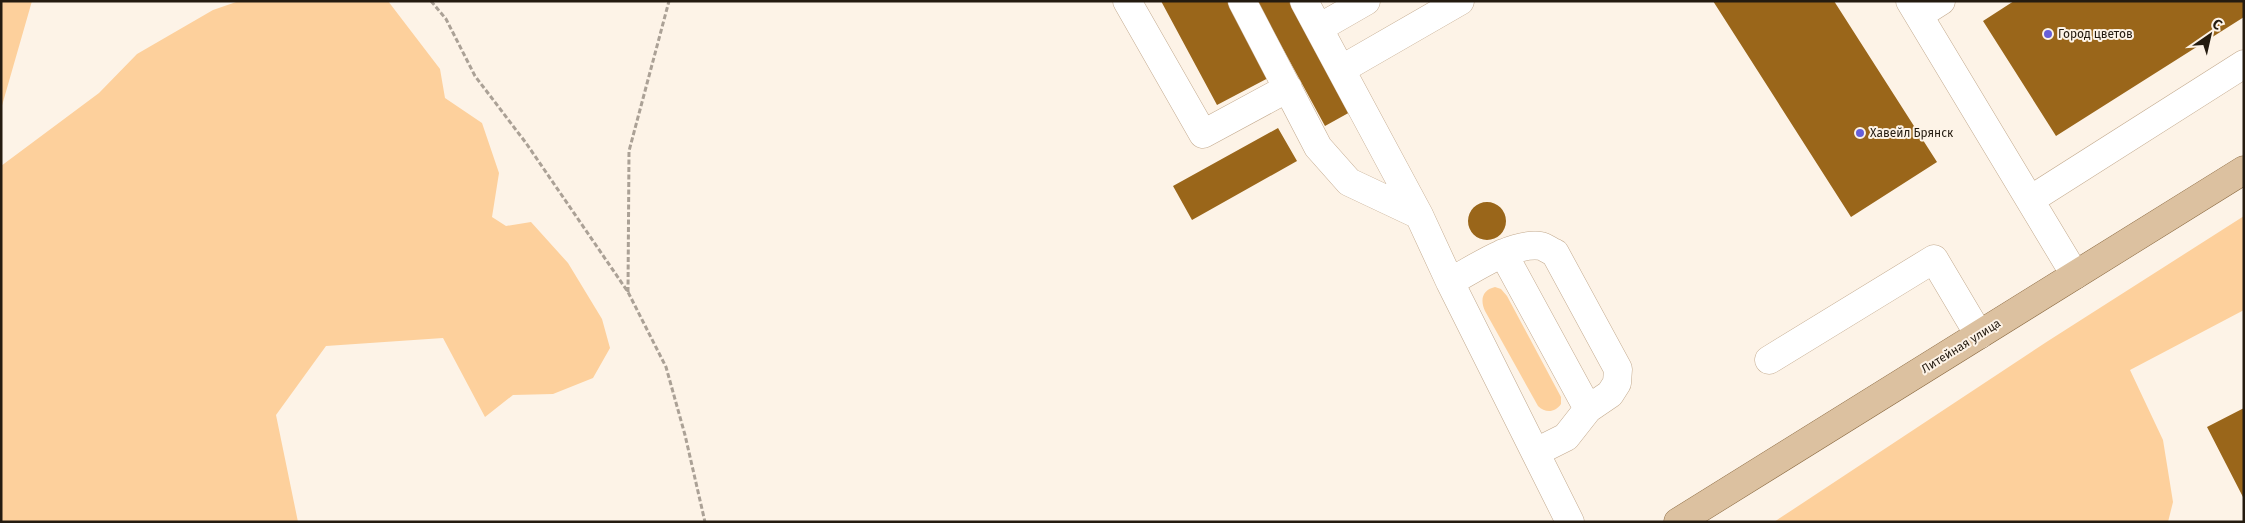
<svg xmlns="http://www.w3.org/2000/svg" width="2245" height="523" font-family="'Fira Sans',sans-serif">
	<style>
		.green { fill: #fdd09c }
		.building { fill: #9a661a }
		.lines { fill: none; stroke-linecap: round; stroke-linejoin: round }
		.minor-casing { stroke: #c3aa8e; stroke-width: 29 }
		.major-casing { stroke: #8d6c44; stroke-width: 29 }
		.path { stroke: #aba196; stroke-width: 3; stroke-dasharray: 5 2.5; stroke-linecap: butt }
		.minor { stroke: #fff; stroke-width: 28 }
		.major { stroke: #dcc1a0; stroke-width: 28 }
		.poi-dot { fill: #665fd9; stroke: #fdf3e7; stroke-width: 2 }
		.labels { text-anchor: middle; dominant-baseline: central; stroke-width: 4; stroke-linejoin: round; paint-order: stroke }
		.poi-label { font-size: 12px; fill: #241b10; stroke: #fdf3e7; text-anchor: start }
		.street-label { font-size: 12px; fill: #241b10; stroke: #fdf3e7 }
	</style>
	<rect width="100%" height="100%" fill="#fdf3e7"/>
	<path class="green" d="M1,1h31l-31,108z
		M239,1h149l52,68 5,29 37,25 17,50 -7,44 14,9 25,-4 37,41 34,56 8,29 -17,30 -40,16 -40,1 -28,22 -42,-79 -117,8 -50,69 22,107h-297v-356l98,-73 38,-39 76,-44z
		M2244,216v94l-114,60 33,70 10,62 -5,20h-394l274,-181z
		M1495,287l6,2 6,7 54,101v7c-6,9 -16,9 -23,2l-53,-95c-5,-11 -3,-21 10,-24z"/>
	<path class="building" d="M1161,1h71l40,75 -55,29z
		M1257,1h36l59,110 -27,15z
		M1713,1h121l103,161 -86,55z
		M2014,1h230v16l-188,119 -73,-115z
		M1278,128l19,33 -105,59 -19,-34z
		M1468 221a19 19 0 1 1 38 0a19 19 0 1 1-38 0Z
		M2244,408v91l-37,-72z"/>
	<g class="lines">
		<g class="minor-casing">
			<path id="minor" d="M1127,1l76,133 85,-46
				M1242,1l76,146 31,35 70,33
				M1304,1l115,214 31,67 120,240
				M1910,1l165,274
				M1919,15l22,-14
				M1319,28l47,-27
				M1342,69l118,-68
				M2030,200l214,-136
				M1503,253l85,156
				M1450,282c24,-13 62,-40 91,-36 4,1 9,5 14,7l63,116 -1,14 -7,11 -22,15 -22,28 -30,15
				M1769,360l165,-101 45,76"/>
		</g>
		<g class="major-casing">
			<path id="major" d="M1678,522l566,-352"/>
		</g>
		<path class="path" d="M431,1l15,18 29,57 51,67 102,149 38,75 19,68 20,87
			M628,292l1,-141 40,-150"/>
		<use href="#minor" class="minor"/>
		<use href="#major" class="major"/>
	</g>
	<g class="poi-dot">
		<circle cx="2048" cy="34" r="5"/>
		<circle cx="1860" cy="133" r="5"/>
	</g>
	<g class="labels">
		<g class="poi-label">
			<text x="2058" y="34">Город цветов</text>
			<text x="1870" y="133">Хавейл Брянск</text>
		</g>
		<g class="street-label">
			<text transform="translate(1961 346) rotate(-32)">Литейная улица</text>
		</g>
	</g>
	<rect width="2245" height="523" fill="none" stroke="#241b10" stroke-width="5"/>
	<g transform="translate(2210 35) rotate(34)" stroke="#fdf3e7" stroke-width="4" paint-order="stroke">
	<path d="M0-4L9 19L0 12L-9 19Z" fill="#241b10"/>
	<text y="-8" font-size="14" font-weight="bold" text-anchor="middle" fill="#241b10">С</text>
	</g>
</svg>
